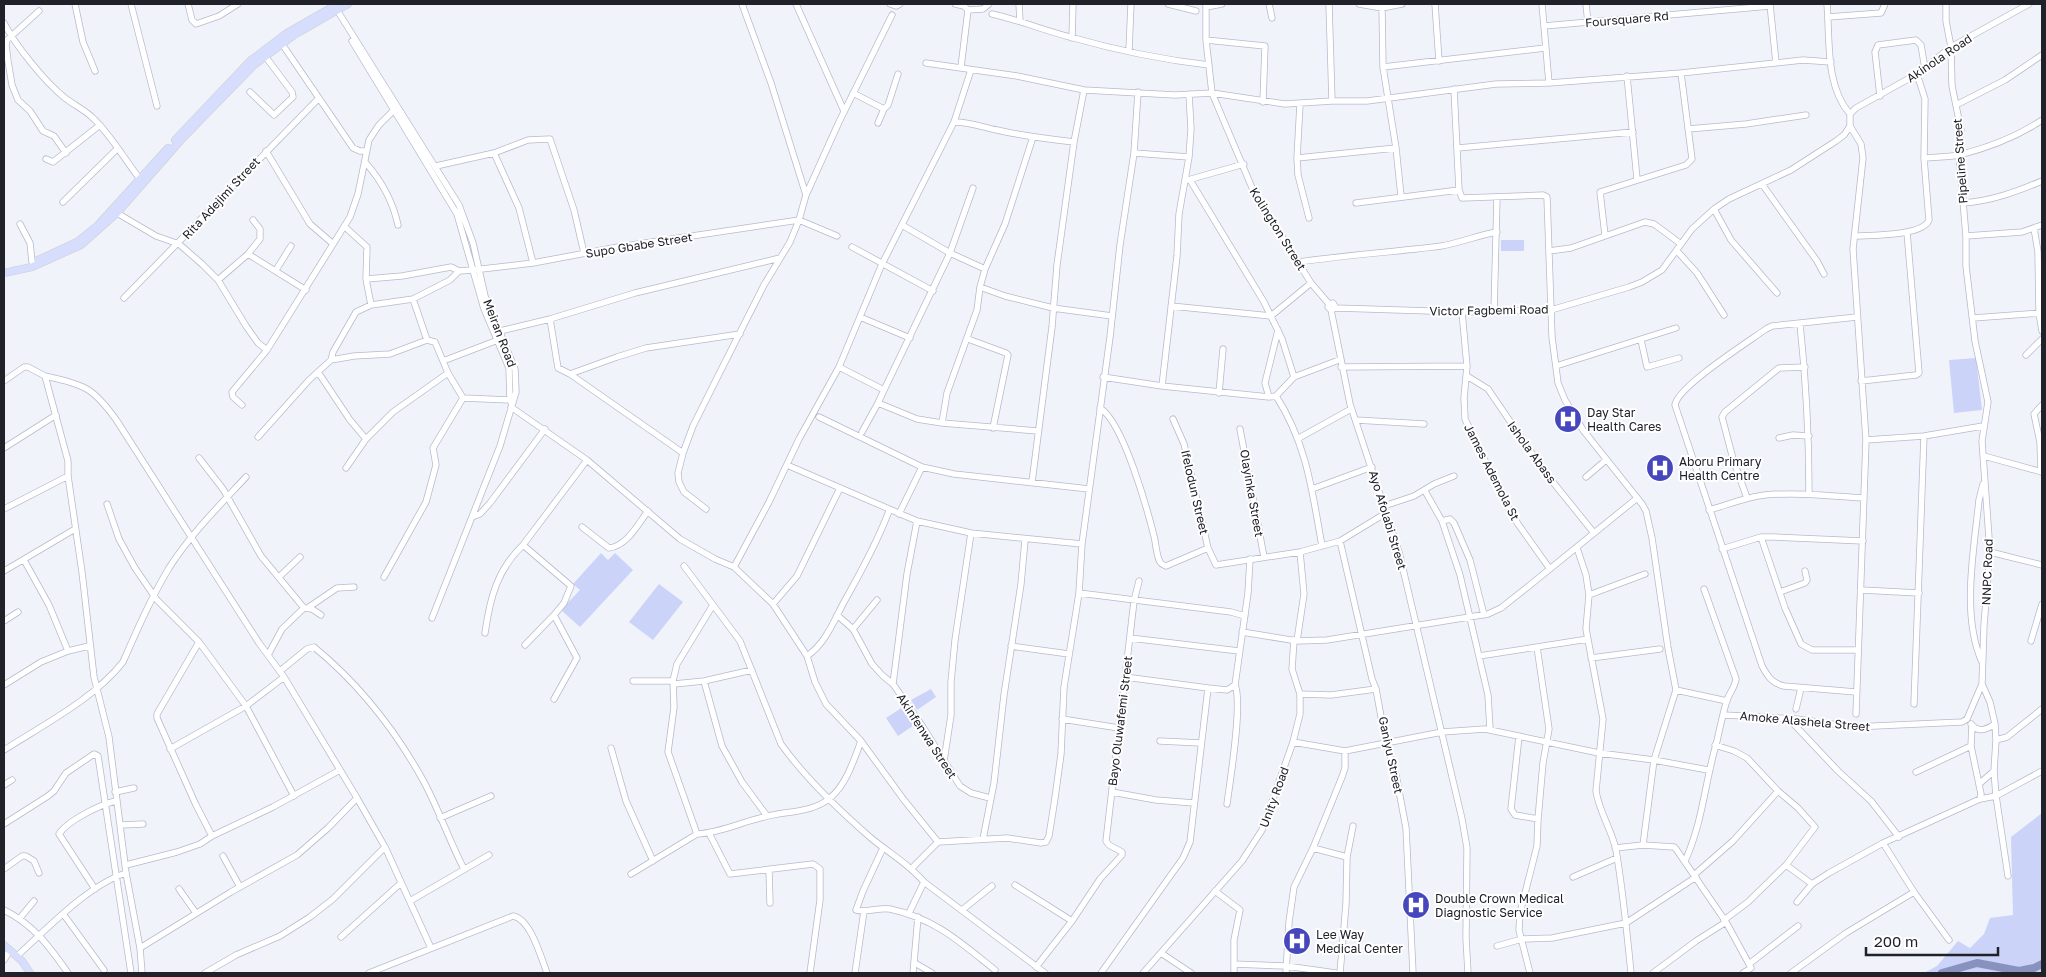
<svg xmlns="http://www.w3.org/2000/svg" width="2046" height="977" font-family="'Golos Text',sans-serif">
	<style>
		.green { fill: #cbd3f9 }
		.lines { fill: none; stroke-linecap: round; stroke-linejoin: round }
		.river { stroke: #8992bf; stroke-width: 8 }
		.minor-casing { stroke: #b5bace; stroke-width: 7 }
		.major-casing { stroke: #ceced0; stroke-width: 8 }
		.minor { stroke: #fff; stroke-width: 5.5 }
		.major { stroke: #d7ddfd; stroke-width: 7 }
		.labels { text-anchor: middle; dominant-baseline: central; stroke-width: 4; stroke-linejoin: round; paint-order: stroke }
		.street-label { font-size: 12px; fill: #202129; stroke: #fff }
		.poi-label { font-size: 12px; fill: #202129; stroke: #fff; text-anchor: start }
	</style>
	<rect width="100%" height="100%" fill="#f1f3fb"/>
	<path class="green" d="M1501,240h23v11h-23z
		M1976,358l6,52 -28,3 -5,-53z
		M601,553l7,7 7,-7 18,17 -53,57 -19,-17 19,-20 -7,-6z
		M659,584l24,18 -30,38 -24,-18z
		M931,689l5,8 -19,13 -6,-10z
		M906,705l11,18 -19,13 -12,-18z
		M2042,813v160h-118l13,-7 21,-25 12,7 14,-14 6,-16 23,-3 -2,-78z"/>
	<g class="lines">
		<path class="river" d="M1942,973l35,-10 42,8 15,-3 8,-4"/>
		<g class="minor-casing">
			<path id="minor" d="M75,4l8,38 12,29
				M131,4l26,102
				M188,4l4,16 4,4 23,-8 19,-12
				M796,4l48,107
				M890,4l6,2 4,-2
				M955,4l9,2 4,4 15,-1 6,-5
				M1019,4l1,17
				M1168,4l28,7
				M1206,4v36l6,53 41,97 58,93 18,21
				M1269,4l3,14
				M1329,4l3,97
				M1359,4l23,4 20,-4
				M1435,4l4,57
				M1542,4l7,79
				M1586,4l2,19
				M1770,4l6,59
				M1827,4c3,35 -2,82 23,110
				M1946,4v17l5,26 1,39 9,44 -2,25 7,81v30l9,75 13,61 -6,39 8,111 -6,73 -2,59 8,18 5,22 1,16 -2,31 2,25 12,80
				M1206,7l16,-3
				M1382,8l1,59 13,81 5,48
				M337,10l122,195 14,38 12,53 30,73 1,23 -16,54 -68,172
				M39,11l-32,29 -1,5 2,16 4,24 6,15 12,11 13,20 11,5 12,17
				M992,14c27,6 51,16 78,23 42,12 95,23 139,28
				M1828,17l53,-4 4,-9
				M4,23c11,22 41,59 61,75 9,7 20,12 28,20 18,17 32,42 47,61
				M1544,26l226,-20
				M1072,38l1,-34
				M1206,40l59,6 -2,56
				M352,41l105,173 27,95 25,59 1,32 2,5
				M282,44l71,104 7,3h6
				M1129,50l2,-46
				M926,63l91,13 67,14 91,5 37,-2 73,11 47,-3h35l129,-17 53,-1 132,-10 122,-13 28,2
				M961,67l7,-57
				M1383,67l162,-19
				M1627,76l10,103
				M1454,89l5,101 3,8 81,-3 4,2 5,140 6,46 7,17 18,30 59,74 4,7 6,27 16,110 8,42 -22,70 -11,85
				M250,92l24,23 19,-18 -1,-5 -27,-36
				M853,93l31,16 -6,14
				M1880,96l-5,-44 3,-7 38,-5 5,5 4,24
				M1300,104l-3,54 1,17 11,43
				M1956,105l49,-25 37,-25
				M884,109l4,-4 10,-31
				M1850,114v12l11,18 2,14 -10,91 13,191 -10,274
				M1850,114l6,-6 61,-34 34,-27 78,-43
				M954,122c16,0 28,5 43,8 25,6 51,9 77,12
				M1688,129l58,-5 60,-9
				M1033,137l-28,87 -20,45 -5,18 25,9 48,12 59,8
				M1458,148l175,-16
				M266,151l44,73 22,19
				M494,153l25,55 14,55
				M1134,153l55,4
				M1297,158l99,-10
				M1924,158c11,-1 24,-1 35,-3 28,-7 59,-19 83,-35
				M46,159l7,3 47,-37
				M365,162c16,18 28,40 33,63
				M436,166l58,-13 34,-13 22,-1 24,71 10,43
				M1188,180l56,-16
				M1762,184l55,77 7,13
				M806,195l33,-73 53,-107
				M63,202l54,-53
				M1356,203l103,-13
				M1963,203c28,-2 53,-11 79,-22
				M1714,209l17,31 46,53
				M117,213l39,23 23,8 23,20 16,16 28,46 12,17 9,7
				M20,224l10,19 2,19
				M902,225l48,28 23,-65
				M345,227l22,20 -1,32 36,-3 49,-9 8,4 14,-1 60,-7 85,-16 181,-27 38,16
				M2034,228l4,24 1,61 3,18
				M1605,235l-5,-43 86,-27 6,-6 -11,-86
				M1855,236c17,-1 68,0 74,-16l-5,-62 1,-59 -8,-25
				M1966,236l56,-4 20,-7
				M852,247l81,44
				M1549,251l22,-3 74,-26 9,2 27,20
				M1677,251l20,22 27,42
				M248,254l58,36
				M1299,262c47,-7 95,-10 142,-16 19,-3 37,-11 56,-14
				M276,270l15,-24
				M366,279l5,26
				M218,280l30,-26 12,-15v-10l-7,-9
				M124,298l195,-200
				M413,299l14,41 8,2 13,31 15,25
				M1171,306l100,10 40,-33
				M1336,308l126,4 89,-2 78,-23 13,-5 20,-12 30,-41 22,-20 15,-10 62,-29 45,-29 8,-6 6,-9
				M1331,310l5,-2 -3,-5 -4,1 -1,3 3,3 19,94 49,148 63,267 5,29 -1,90 2,35
				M1462,312l5,54 -3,32 1,21 39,81 14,24 32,45
				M1494,312l3,-115
				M860,317l50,21
				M1973,318l68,-5
				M550,319l8,49 12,6 113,79
				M1800,324c6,56 9,113 9,170
				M500,331l50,-12 85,-26 145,-35
				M968,339l38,14 2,2 -15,73
				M1641,340l6,27 32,-9
				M2026,355l16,-16
				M331,360l2,-8 23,-40 15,-7 42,-6 37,-19 9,-9
				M443,361l55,-21
				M1556,366l120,-38
				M839,367l45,23 -6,13
				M1341,367l126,-1
				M318,372l32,48 16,19
				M570,374l47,-17 29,-9 94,-14
				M45,376c40,9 48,11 72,45l142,222 25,34 73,121 28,49 46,101
				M1467,376l21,13 56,82 50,62
				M1103,377l59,9 107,11 7,-1 18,-19 -12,-38 -18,-37 -74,-122
				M1294,377l45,-17
				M4,381l20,-14h4l17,9 23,85v15l14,96 12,105 15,60 17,136 14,75 2,25
				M1861,381l55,-6 3,-2 -12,-141
				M1162,386l15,-130 2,-42 10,-57 2,-28 -2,-35
				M884,390l66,-137 35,16
				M1219,393l4,-44
				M1276,396c31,48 36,95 46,150
				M1269,397l-4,-14 13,-53
				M463,398l47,2
				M242,405l-9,-8 -1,-5 35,-42 83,-133 8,-23 11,-54 10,-15 15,-15
				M511,407l76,53 93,79 35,20 19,8 39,37 34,52 8,26 11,22 35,37 43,59 34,42
				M1100,408c23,14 47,100 54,128 2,7 2,19 6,26 2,3 3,3 6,4l42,-18
				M819,417l103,50 32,7 135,15
				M1173,419l11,25 24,104 8,17 84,-13 40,-11 46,-28
				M1356,420l68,4
				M942,423l5,-30 30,-83 3,-23
				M1240,429l24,128
				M862,432l16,-29 39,16 25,4 96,8
				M258,437l51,-57 22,-20 23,-4 36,-2 37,-14
				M1299,438l52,-29
				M1779,438l14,-3 16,1
				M1866,440l58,-4 59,-10
				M4,448l52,-33
				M1984,456l58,16
				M199,458l24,31 38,67 43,52 8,1 9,6
				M787,465l130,56 54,12 111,11
				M346,468l20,-29 27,-27 55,-39
				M2041,472l-1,-30 -6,-28 8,-9
				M1586,477l20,-17
				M1032,482l20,-155 5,-62 17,-123 10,-52
				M1312,489l60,-22
				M1425,491l17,30 18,54 28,120 2,34
				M1747,498l-14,-39 -11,-42 3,-5 54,-44 26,-1
				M107,504l12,35 16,29 22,32 42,42 47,64 48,90
				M1384,506l30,-10 20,-12 20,-8
				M4,509l64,-33
				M706,509l-22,-17 -5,-10 -1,-9 5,-20 10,-27 23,-46 48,-95 26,-43 9,-22 7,-25 -35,-112 -29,-79
				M1709,510c18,-5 37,-13 56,-15 33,-3 66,1 99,3
				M899,514l23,-47
				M472,517l8,-3 10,-11 55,-74
				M1442,521l8,-2 4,4 16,37 14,55
				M582,527l27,21c18,-2 29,-24 39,-37
				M1761,537l24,71 16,36 11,6h46
				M1340,541l32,138 4,10 10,55 10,31 10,53 7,145
				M1577,548l9,27 3,20 -3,34 17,90 -7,72c3,21 16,39 20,59 7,41 11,82 15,123
				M1722,549l39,-12h13l89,4
				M1990,552l52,13
				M24,560l25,45 19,46
				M684,566l56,75 41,103c23,32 60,68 90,94 18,15 38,26 53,44l121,91
				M734,567l35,-65 30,-63 40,-72 43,-103 72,-142 17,-52
				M4,571l71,-42
				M279,577l21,-20
				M384,577l42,-75 10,-37 -3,-17 30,-50
				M1861,590l58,3
				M1780,592l25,-9 2,-3 -2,-9
				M1079,593l152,19 14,4
				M1589,595l56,-21
				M773,604l24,-28 43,-88
				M309,607l28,-19 17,-1
				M837,615l16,14 19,35 11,12 10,8 30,43 37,59 11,7 19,5
				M4,621l14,-9
				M853,629l24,-29
				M1242,632l55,9 30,-1 161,-26 13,-6 29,-23 106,-86
				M485,633c5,-35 12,-63 38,-88
				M1130,638l109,13
				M1297,641l7,-47 -4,-42
				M2031,641l11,-37
				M199,642l-42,72v4l39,87 16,31
				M525,645l29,-30
				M1011,646l58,8
				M268,655l14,-26 22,-21
				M807,656c18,-12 27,-35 37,-54 17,-30 33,-59 45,-91
				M1479,656l109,-17
				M1591,658l69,-9
				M1982,662c-21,-47 -8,-112 -3,-162l4,-16
				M280,671l27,-22 7,-2c45,37 82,84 110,135 15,28 25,58 40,87
				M1125,677l83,11 19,2 8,-5
				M633,681h40
				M704,681l18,65 20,36 25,34
				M674,684l30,-3 48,-11
				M893,684l14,-110 10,-53
				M4,685l37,-23 27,-11 21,-5
				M1676,690l51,11
				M1856,692l-72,-6c-12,-3 -16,-9 -22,-20l-87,-261c2,-18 73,-63 91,-76l6,-3 85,-9
				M1300,694l31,1 45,-6
				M554,699l23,-41 -23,-43 10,-12 7,-17 -48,-41 64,-85
				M1914,704l10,-268
				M1796,709l5,-21
				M1724,715l73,4 56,8 109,-5 5,-3 15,-35
				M1062,719l57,9
				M1789,719l49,52 33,30 28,36
				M1971,724c7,9 15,6 24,0
				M1972,725l-1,21 10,48 -1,5
				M1519,736l-8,73 4,6 23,4
				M1996,740l11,-3 35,-28
				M1160,741l41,2
				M1293,742l52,9 97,-19 43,-3 114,24 55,7 54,10
				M1715,745l19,6 13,7 31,33 20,17 17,19 -29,38 -38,37 -24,18
				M611,748l15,53 27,60
				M170,749l76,-43 38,-29
				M4,750c39,-25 90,-51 119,-88 14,-32 28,-64 46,-94 21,-33 50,-62 77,-91
				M944,761l7,-46v-33l4,-42 16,-107
				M1916,772l55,-26
				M1979,784l15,-13
				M4,785l8,-5
				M115,792l19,-4
				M1112,792l44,8 38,3
				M1227,804c3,-23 16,-101 8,-119l13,-92 2,-34
				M440,818l51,-22
				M4,824l44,-28 6,-5 12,-18 28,-19 4,2 33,217
				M120,825l23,-1
				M709,833l21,41 83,-10 7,5v31l-10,73
				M697,834l-29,-82 6,-45 -1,-26 4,-17 36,-59
				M983,839l11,-56 10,-88 17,-111 4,-44
				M1883,843l31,49 35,48
				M883,848l-20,43 -7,19c11,3 23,-3 34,-1 46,10 70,33 105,61
				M1313,848l34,9
				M1615,848l28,-3 31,2 2,2 50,73 23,42 2,4 -8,5
				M223,856l17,31
				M1685,861c18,-39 20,-80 32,-120 3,-14 6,-28 10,-41 3,-8 8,-13 9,-21l-32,-90
				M126,865l51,-13 23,-8 12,-8 61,-29 67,-37
				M1786,865l26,19
				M912,868l26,-26 69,-4 34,5 5,-1 3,-6 6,-38 6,-44 3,-67 15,-94 3,-49 28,-207 10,-92 14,-92 4,-61
				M4,869l18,-13h4l8,5 5,12
				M769,870l1,33
				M631,874l66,-40c23,-1 45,-12 67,-17 21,-6 49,-4 66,-19 16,-13 24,-38 31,-57
				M1694,875l39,-34 45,-50
				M1573,877l44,-19
				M1015,885l57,36
				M95,889l-36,-55c8,-13 42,-30 57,-33
				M179,889l17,24
				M1215,891l25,19 -6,30v33
				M410,901l79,-46
				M1797,902l15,-18 17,-11 54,-30 97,-44 16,-3 46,-25
				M4,910c30,15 45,36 64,63
				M962,910l30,-24
				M909,913l15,-31
				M64,915l40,55
				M20,918l14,-17
				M341,937l60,-54
				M1497,946l25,-7 30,-1 74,-15 70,-46
				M140,948l91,-56 66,-37 31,-27 29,-30
				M1161,953l30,20
				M17,956c30,-27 71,-71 109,-83
				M4,960l6,-10
				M915,963l17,10
				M1234,964l52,2 50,7
				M1749,964l49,-38
				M1036,967l36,-46 28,-42 22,-24v-3l-13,-7 -3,-4 28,-240 5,-20
				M205,973l31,-18 44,-19 30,-19 23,-18 52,-52
				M369,973l144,-57c18,3 28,42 34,57
				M855,973l9,-62
				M913,973l5,-56
				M1101,973l82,-115 7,-16 18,-154
				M1143,973l99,-112 20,-31 31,-88 7,-28v-20l-8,-25 2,-29
				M1286,973l3,-51 5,-35 19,-39 29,-71 3,-9v-17
				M1340,973l6,-69 1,-47 6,-31
				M1530,973l-11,-43 1,-17 17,-67 1,-27 5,-56 6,-34 -12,-82
				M1653,973l43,-32 30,-19
				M1791,973l55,-40 68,-41"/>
		</g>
		<g class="major-casing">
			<path id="major" d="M175,140l75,-79 37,-28 47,-27
				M38,260l39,-18 21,-17 70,-77
				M4,273l28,-6 49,-22 36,-32 64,-73 73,-75 40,-30 54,-31
				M4,945l18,16 8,12"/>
		</g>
		<use href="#minor" class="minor"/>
		<use href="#major" class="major"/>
	</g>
	<defs>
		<g id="hospital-disc" transform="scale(1.4375)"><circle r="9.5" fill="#4647bd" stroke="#fff"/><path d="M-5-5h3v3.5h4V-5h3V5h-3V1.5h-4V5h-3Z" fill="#fff"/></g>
	</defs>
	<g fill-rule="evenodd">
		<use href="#hospital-disc" x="1568" y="419"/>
		<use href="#hospital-disc" x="1660" y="468"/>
		<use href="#hospital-disc" x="1416" y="905"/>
		<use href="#hospital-disc" x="1297" y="941"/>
	</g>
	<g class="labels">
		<g class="street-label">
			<text transform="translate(1627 19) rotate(-5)">Foursquare Rd</text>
			<text transform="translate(1939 58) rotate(-34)">Akinola Road</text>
			<text transform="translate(1960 161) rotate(-94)">Pipeline Street</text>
			<text transform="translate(221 198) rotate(-47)">Rita Adejimi Street</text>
			<text transform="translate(1278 229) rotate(58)">Kolington Street</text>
			<text transform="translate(639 245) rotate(-9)">Supo Gbabe Street</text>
			<text transform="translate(1489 310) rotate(-1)">Victor Fagbemi Road</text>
			<text transform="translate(500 333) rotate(69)">Meiran Road</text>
			<text transform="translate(1532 452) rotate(54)">Ishola Abass</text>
			<text transform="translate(1492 472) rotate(63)">James Ademola St</text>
			<text transform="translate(1195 492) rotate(77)">Ifelodun Street</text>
			<text transform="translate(1252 493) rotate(80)">Olayinka Street</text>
			<text transform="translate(1388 520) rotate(73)">Ayo Afolabi Street</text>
			<text transform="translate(1987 572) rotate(-88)">NNPC Road</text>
			<text transform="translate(1120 721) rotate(-83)">Bayo Oluwafemi Street</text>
			<text transform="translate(1805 721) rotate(5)">Amoke Alashela Street</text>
			<text transform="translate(927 736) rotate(57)">Akinfenwa Street</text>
			<text transform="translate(1391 755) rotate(78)">Ganiyu Street</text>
			<text transform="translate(1274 797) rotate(-70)">Unity Road</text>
		</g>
		<g class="poi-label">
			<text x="1587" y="412">Day Star<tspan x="1587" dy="14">Health Cares</tspan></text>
			<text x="1679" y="461">Aboru Primary<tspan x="1679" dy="14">Health Centre</tspan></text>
			<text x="1435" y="898">Double Crown Medical<tspan x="1435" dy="14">Diagnostic Service</tspan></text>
			<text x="1316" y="934">Lee Way<tspan x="1316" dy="14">Medical Center</tspan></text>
		</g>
	</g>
	<rect width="2046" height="977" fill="none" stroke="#202129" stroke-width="10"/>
	<path d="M1866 947v8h132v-8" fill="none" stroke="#202129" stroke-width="2.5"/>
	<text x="1874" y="947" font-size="15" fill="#202129" stroke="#ffffff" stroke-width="4" paint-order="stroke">200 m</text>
</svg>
